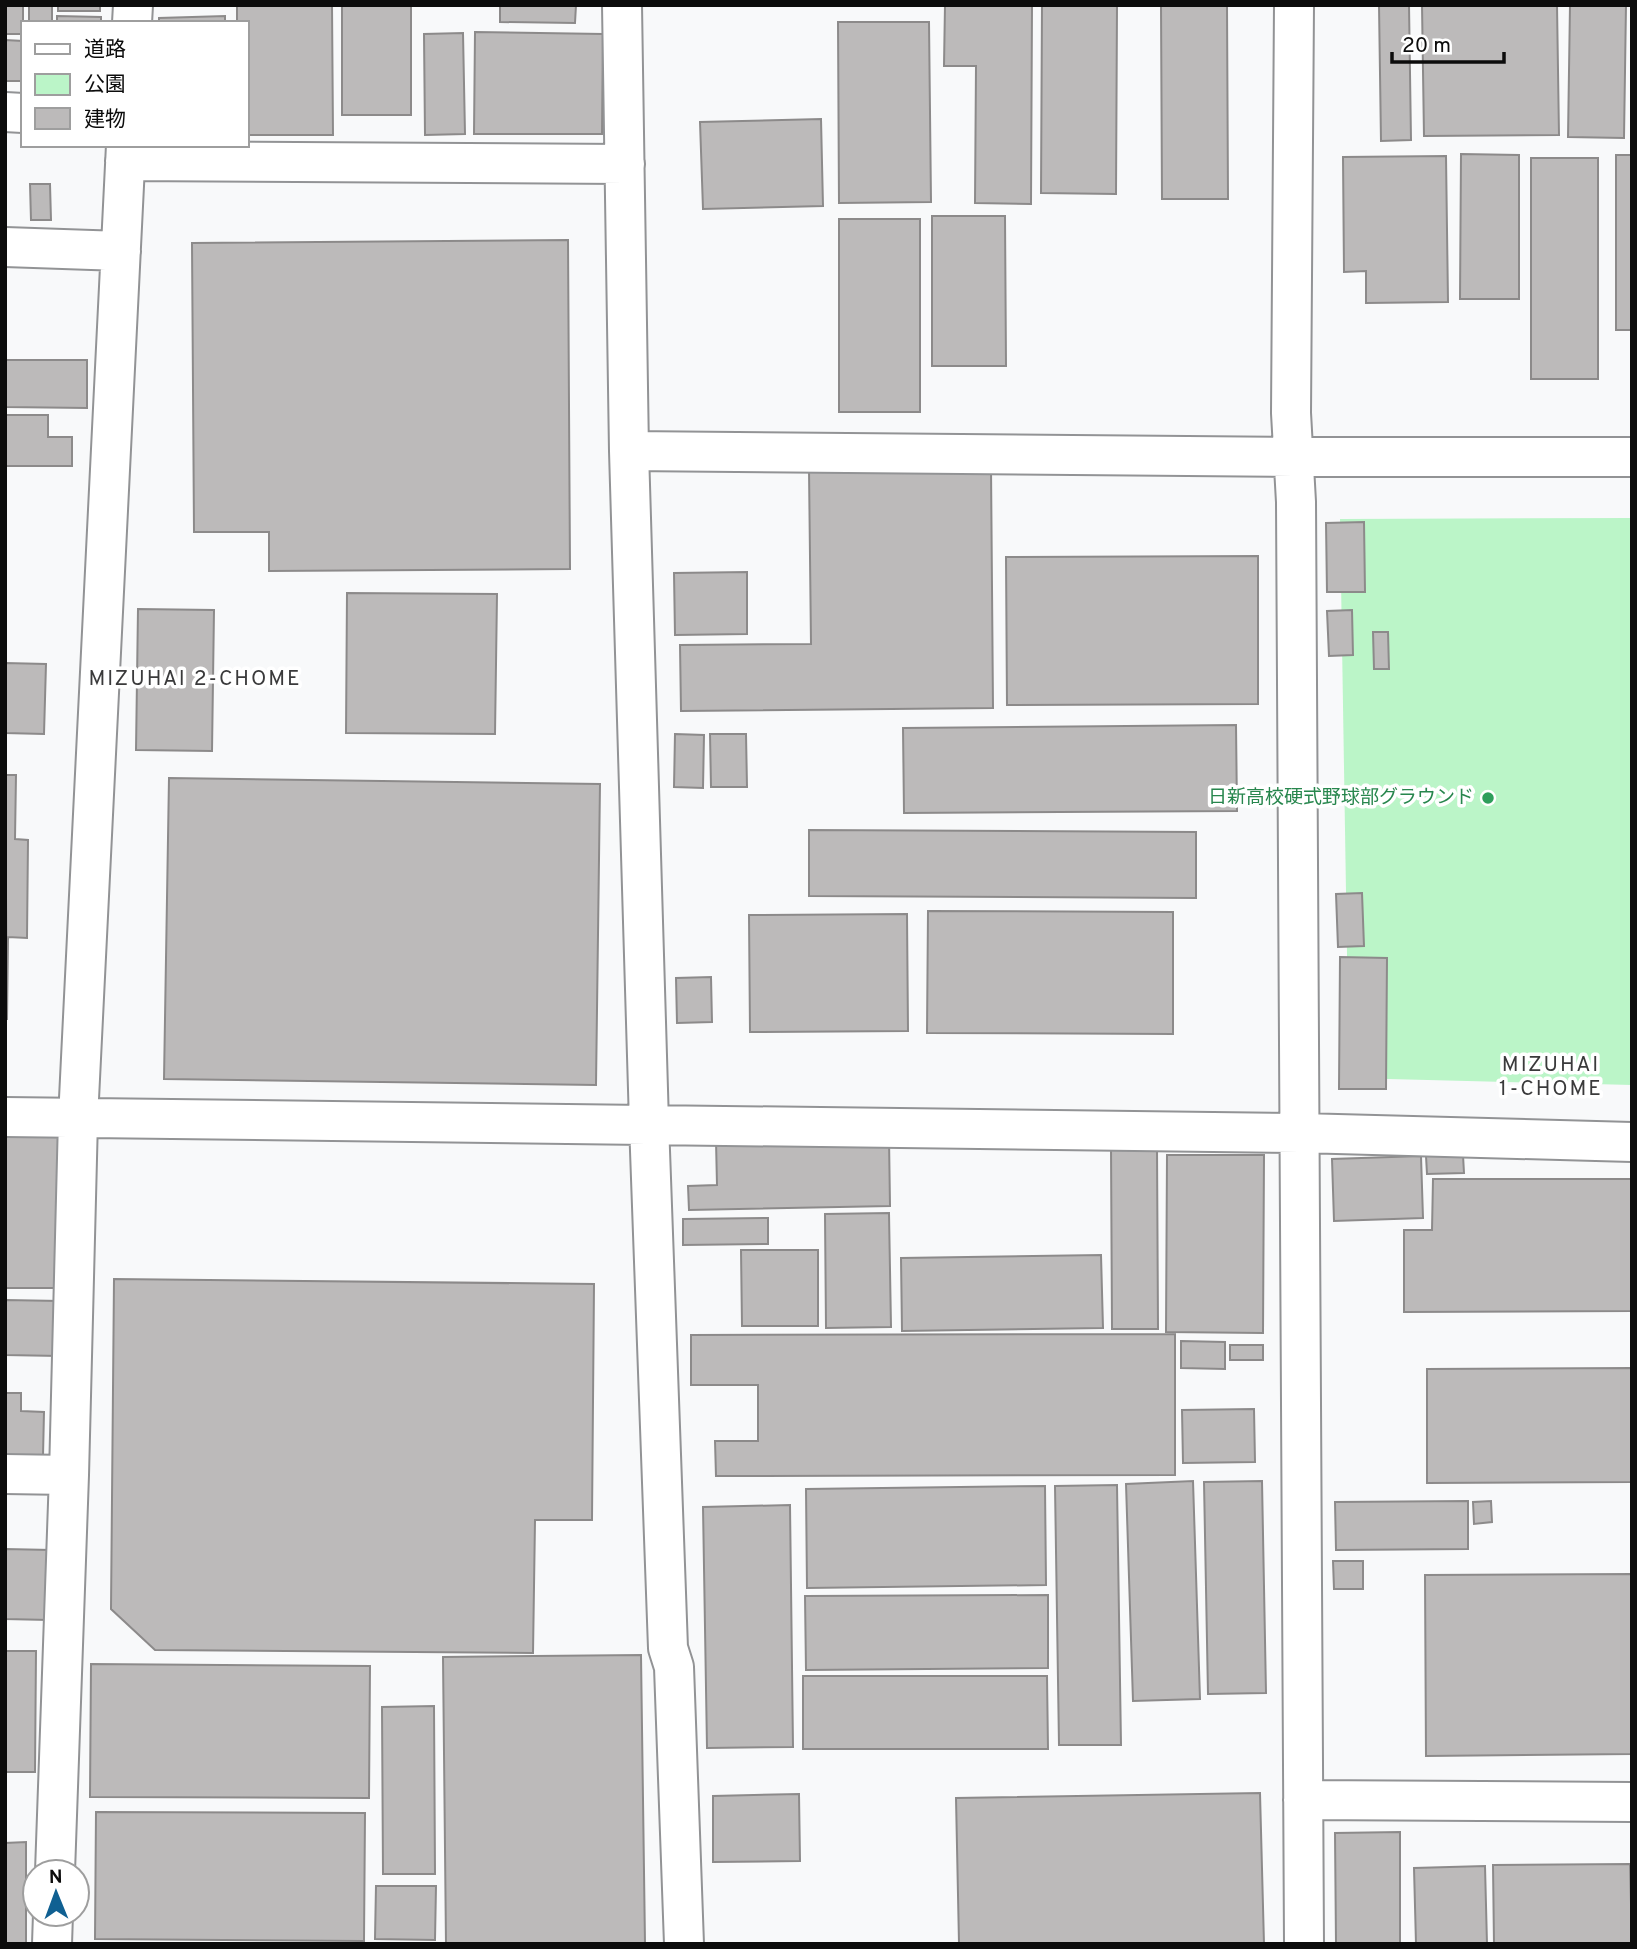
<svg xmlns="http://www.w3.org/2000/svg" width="1637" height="1949" font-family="Overpass,'Noto Sans JP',sans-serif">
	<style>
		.green { fill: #bbf5c8 }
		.building { fill: #bcbaba; stroke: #8c8a8a; stroke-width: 2 }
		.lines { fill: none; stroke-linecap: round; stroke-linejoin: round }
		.minor-casing { stroke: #929395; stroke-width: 42 }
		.minor { stroke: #fff; stroke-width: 38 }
		.leisure-dot { fill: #2e9e5b; stroke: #fff; stroke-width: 2.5 }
		.labels { text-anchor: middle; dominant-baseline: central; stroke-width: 7; stroke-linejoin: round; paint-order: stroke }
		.leisure-label { font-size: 19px; fill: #27864d; stroke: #fff; text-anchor: end }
		.neighbourhood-label { font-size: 21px; letter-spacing: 2px; fill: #3a3a3b; stroke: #fff }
	</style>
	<rect width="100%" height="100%" fill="#f8f9fa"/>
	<path class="green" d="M1632,518v567l-283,-7 -9,-559z"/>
	<path class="building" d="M5,5h18v29h-18z
		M29,5h23v18h-23z
		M58,5h42v6h-42z
		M237,5h95l1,130h-86v-112h-10z
		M342,5h69v110h-69z
		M500,5h76l-1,18 -75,-1z
		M945,5h87l-1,199 -56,-1 1,-137h-32z
		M1042,5h75l-1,189 -75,-1z
		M1161,5h66l1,194h-66z
		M1379,5h30l2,135 -30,1z
		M1422,5h135l2,130 -135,1z
		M1570,5h56l-2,133 -56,-1z
		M57,16l44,1v6h-44z
		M225,16v7h-66v-5z
		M838,22h91l2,180 -92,1z
		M475,32l128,2 -1,100h-128z
		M463,33l2,101 -40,1 -1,-101z
		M5,40l18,1v40h-18z
		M821,119l2,87 -120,3 -3,-87z
		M1461,154l58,1v144h-59z
		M1616,155h16v175h-16z
		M1446,156l2,146 -82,1v-32l-22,1 -1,-115z
		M1531,158h67v221h-67z
		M30,184h20l1,36h-20z
		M932,216h73l1,150h-74z
		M839,219h81v193h-81z
		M568,240l2,329 -301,2v-39h-75l-2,-289z
		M5,360h82v48l-82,-1z
		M5,415h43v22h24v29h-67z
		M991,467l2,241 -312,3 -1,-66 131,-1 -2,-175z
		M1364,522l1,70h-38l-1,-69z
		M1258,556v148l-251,1 -1,-148z
		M747,572v62l-72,1 -1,-62z
		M347,593l150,1 -2,140 -149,-1z
		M138,609l76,1 -2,141 -76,-1z
		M1352,610l1,45 -24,1 -2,-45z
		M1373,632h15l1,37h-15z
		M5,663l41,1 -2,70 -39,-1z
		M1236,725l1,86 -333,2 -1,-85z
		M675,734l29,1 -1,53 -29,-1z
		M710,734h36l1,53h-36z
		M5,775h11l-1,64 13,1 -1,98 -19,-1 -1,83z
		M169,778l431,6 -4,301 -432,-6z
		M809,830l387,2v66l-387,-2z
		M1362,893l2,53 -26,1 -2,-53z
		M928,911l245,1v122l-246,-1z
		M907,914l1,117 -158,1 -1,-117z
		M1340,957l47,1 -1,131h-47z
		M711,977l1,45 -35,1 -1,-45z
		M5,1127h60v161h-60z
		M889,1138l1,68 -201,4 -1,-24 29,-1 -1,-44z
		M1111,1147h46l1,182h-46z
		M1167,1155h97l-1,178 -97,-1z
		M1463,1155l1,18 -37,1 -1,-18z
		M1421,1156l2,62 -89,3 -2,-62z
		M1433,1179h199v132l-228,1v-82h28z
		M889,1213l2,114 -65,1 -1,-114z
		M768,1218v26l-85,1v-26z
		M741,1250h77v76h-76z
		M1101,1255l2,73 -201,3 -1,-73z
		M114,1279l480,5 -2,236h-57l-2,133 -378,-3 -44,-41z
		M5,1300l55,1 -1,55 -54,-1z
		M1175,1334v141l-459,1 -1,-35h43v-56h-67v-50z
		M1181,1341l44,1v27l-44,-1z
		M1230,1345h33v15h-33z
		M1632,1368v114l-205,1v-114z
		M5,1393h16v18l23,1 -1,44h-38z
		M1254,1409l1,53 -72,1 -1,-53z
		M1193,1481l7,218 -67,2 -7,-217z
		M1262,1481l4,212 -58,1 -4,-212z
		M1117,1485l4,260h-62l-4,-259z
		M1045,1486l1,99 -239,3 -1,-99z
		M1468,1501v48l-132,1 -1,-48z
		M1491,1501l1,21 -18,2 -1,-22z
		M790,1505l3,242 -86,1 -4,-241z
		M5,1549l46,1 -2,70 -44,-1z
		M1333,1561h30v28h-29z
		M1632,1574v180l-206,2 -1,-181z
		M1048,1595v73l-242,2 -1,-74z
		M5,1651h31l-1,121h-30z
		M641,1655l4,289h-199l-3,-287z
		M91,1664l279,2 -1,132 -279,-1z
		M803,1676h244l1,73h-245z
		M434,1706l1,168h-52l-1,-167z
		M1260,1793l4,151h-367l62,-1 -3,-145z
		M799,1794l1,67 -87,1v-66z
		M96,1812l269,1 -1,128 -269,-2z
		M1400,1832v112h-64l-1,-111z
		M26,1842v102h-21v-101z
		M1630,1864l2,80h-138l-1,-79z
		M1485,1866l2,78h-71l-2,-76z
		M376,1886h60l-1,54 -60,-1z"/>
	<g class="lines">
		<g class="minor-casing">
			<path id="minor" d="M622,5l7,446 664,6h339
				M1294,5l-3,408 5,89 8,1442
				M132,23l1,-18
				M5,112l18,1
				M125,161l500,3
				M5,247l116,4
				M629,451l20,672 19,525 6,19 10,277
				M5,1117l1295,16 332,9
				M5,1474l64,1
				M1303,1800l329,2
				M55,1872l14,-397 9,-356 48,-974
				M52,1944l1,-30"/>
		</g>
		<use href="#minor" class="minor"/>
	</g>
	<circle class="leisure-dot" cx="1488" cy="798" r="7"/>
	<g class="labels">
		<g class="leisure-label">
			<text x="1474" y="798">日新高校硬式野球部グラウンド</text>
		</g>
		<g class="neighbourhood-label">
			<text x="195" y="679">MIZUHAI 2-CHOME</text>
			<text x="1551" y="1065">MIZUHAI<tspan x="1551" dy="24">1-CHOME</tspan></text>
		</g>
	</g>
	<rect width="1637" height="1949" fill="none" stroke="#0c0c0c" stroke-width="14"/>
	<rect x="21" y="21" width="228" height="126" fill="#ffffff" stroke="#9e9e9e" stroke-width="2"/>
	<rect x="35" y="44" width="35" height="10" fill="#ffffff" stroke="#9e9e9e" stroke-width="2"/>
	<text x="84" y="56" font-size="21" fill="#0c0c0c">道路</text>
	<rect x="35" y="74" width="35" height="21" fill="#bbf5c8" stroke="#9e9e9e" stroke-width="2"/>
	<text x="84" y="91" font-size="21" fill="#0c0c0c">公園</text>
	<rect x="35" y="108" width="35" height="21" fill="#bcbaba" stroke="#9e9e9e" stroke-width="2"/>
	<text x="84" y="126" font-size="21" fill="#0c0c0c">建物</text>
	<g transform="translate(56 1893) rotate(359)"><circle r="33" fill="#ffffff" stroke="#9e9e9e" stroke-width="2"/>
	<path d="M0-5L12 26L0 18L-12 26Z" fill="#106092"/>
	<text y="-10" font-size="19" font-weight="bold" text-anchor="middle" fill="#0c0c0c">N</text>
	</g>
	<path d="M1392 52v10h112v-10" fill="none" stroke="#0c0c0c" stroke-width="3.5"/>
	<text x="1402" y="52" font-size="21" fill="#0c0c0c" stroke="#ffffff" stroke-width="5" paint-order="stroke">20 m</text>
</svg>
